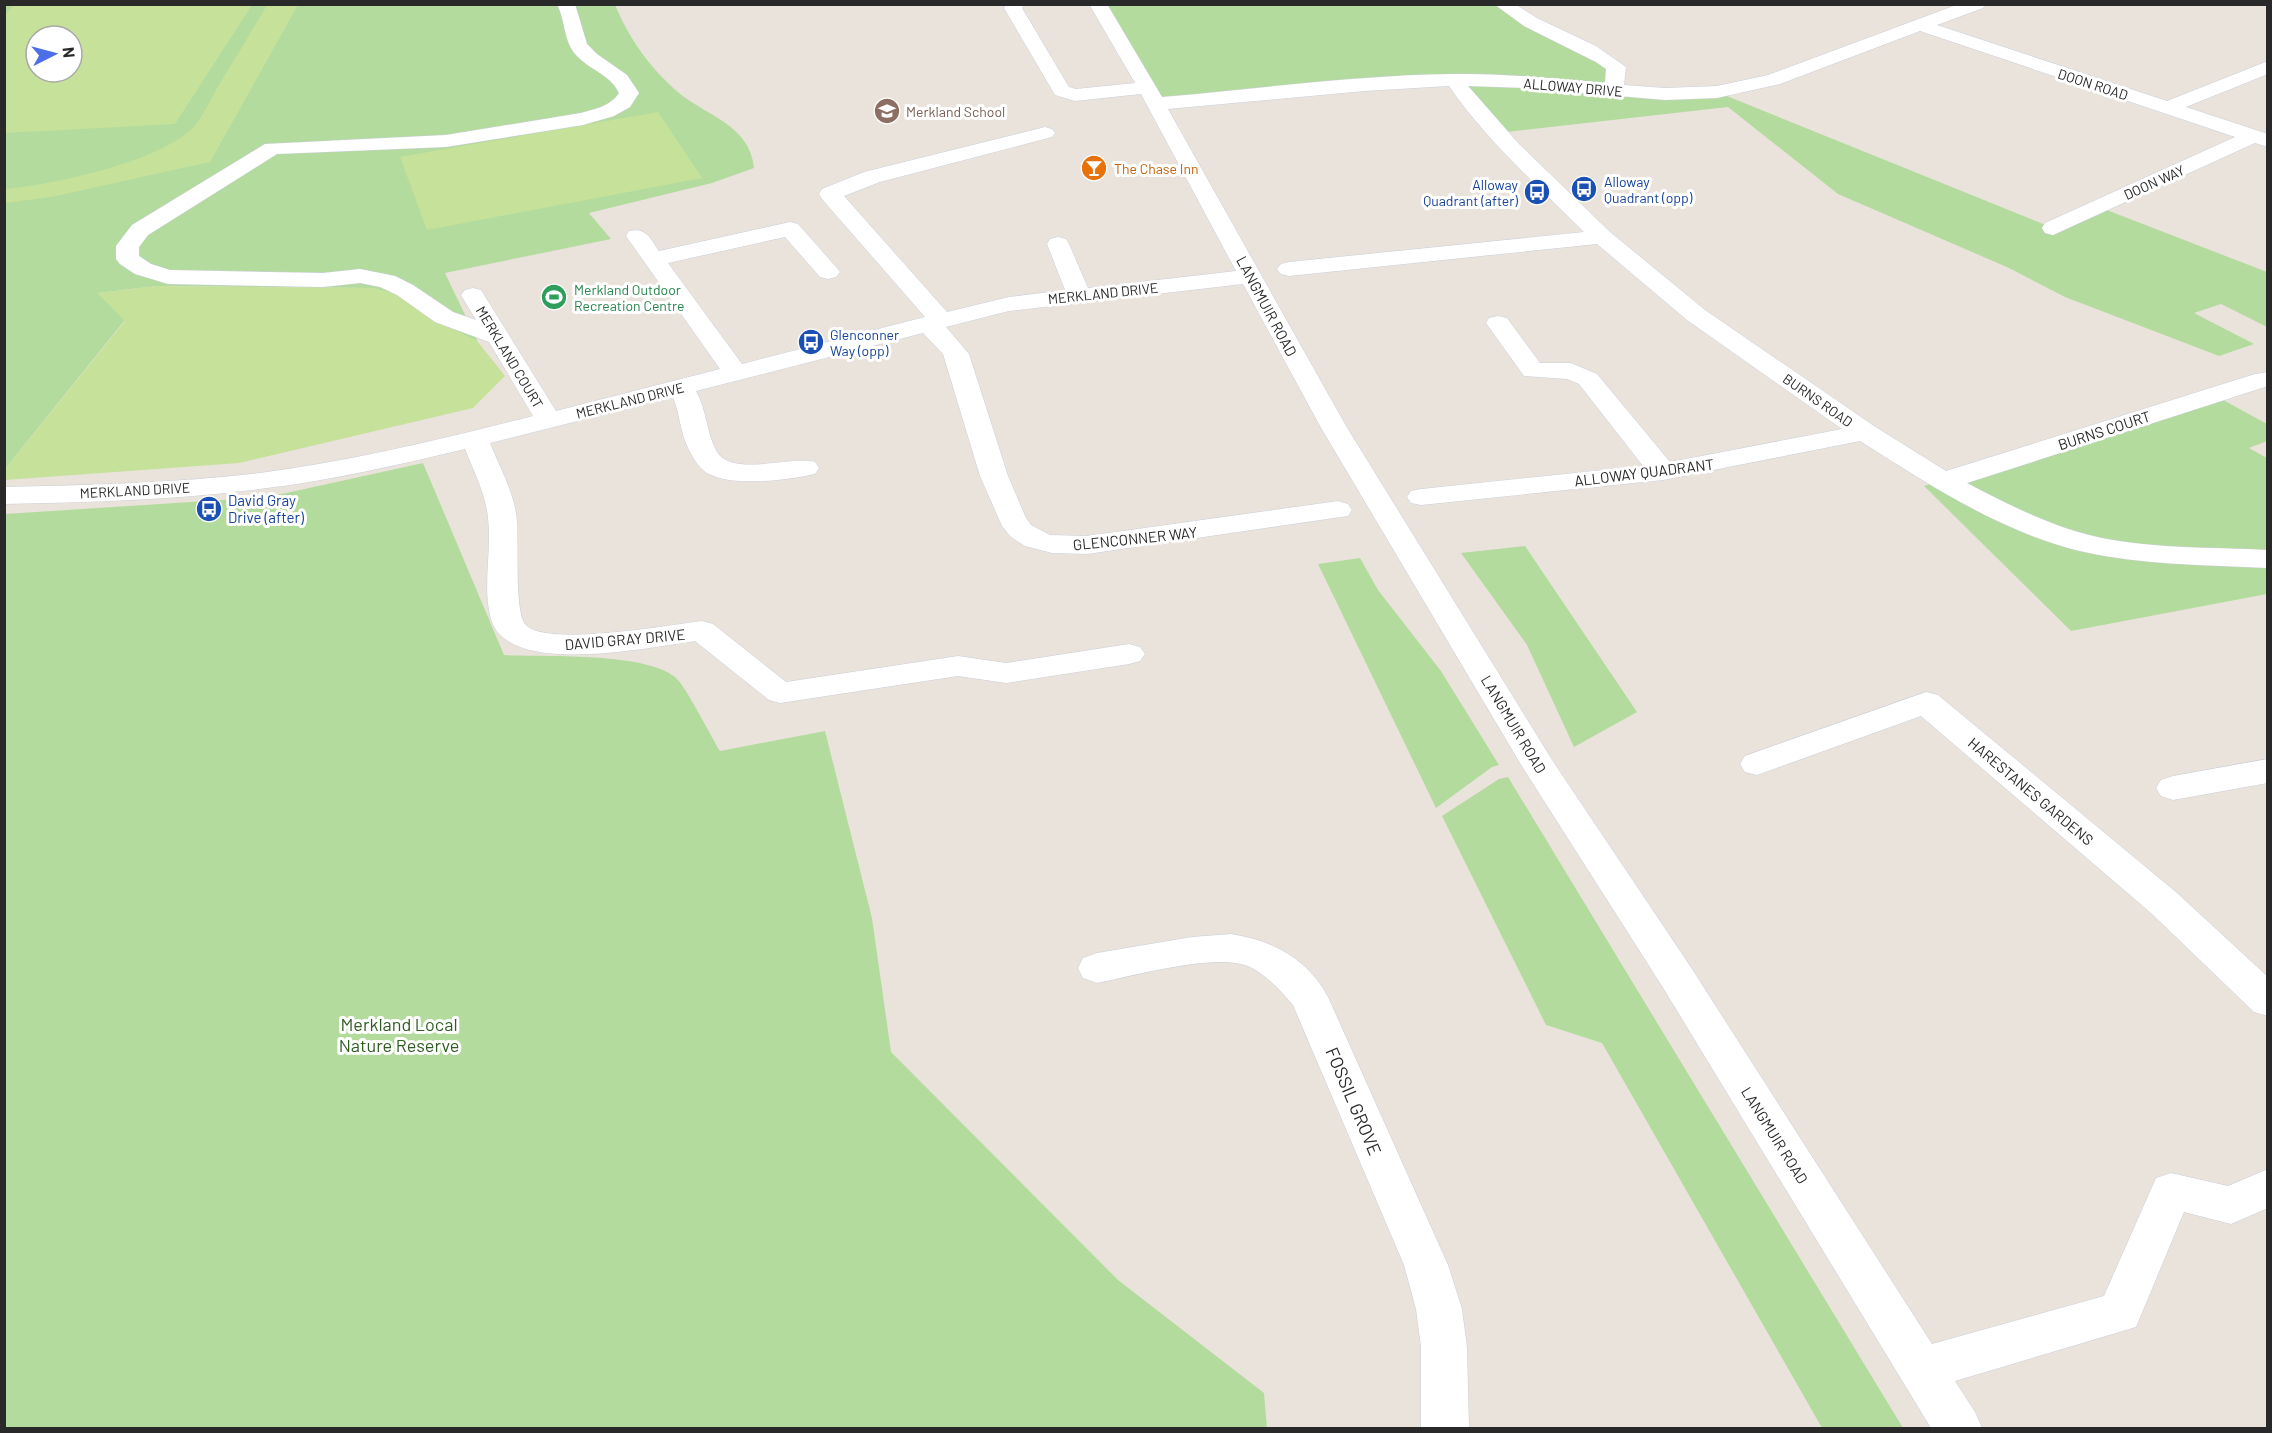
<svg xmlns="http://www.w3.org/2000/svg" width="2272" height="1433" font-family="Barlow,sans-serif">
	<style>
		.green { fill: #b4db9e; fill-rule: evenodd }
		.pitch { fill: #c5e19a; fill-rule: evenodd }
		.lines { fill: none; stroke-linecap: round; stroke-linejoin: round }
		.minor-casing { stroke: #caced9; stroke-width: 1 }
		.minor { fill: #fff; fill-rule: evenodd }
		.labels { text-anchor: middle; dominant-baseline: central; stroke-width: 6; stroke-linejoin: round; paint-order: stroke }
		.far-street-label { font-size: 14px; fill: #292929; stroke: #fff }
		.far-education-label { font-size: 14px; fill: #785e54; stroke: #fff; text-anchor: start }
		.far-food-label { font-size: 14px; fill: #c56008; stroke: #fff; text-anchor: start }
		.far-transit-label { font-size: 14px; fill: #164399; stroke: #fff; text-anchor: start }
		.far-leisure-label { font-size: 14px; fill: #27864d; stroke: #fff; text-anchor: start }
		.street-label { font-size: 15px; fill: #292929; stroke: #fff }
		.transit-label { font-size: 15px; fill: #164399; stroke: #fff; text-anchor: start }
		.near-park-label { font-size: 18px; fill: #2f5d21; stroke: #fff }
		.near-street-label { font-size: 18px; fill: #292929; stroke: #fff }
	</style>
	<rect width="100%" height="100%" fill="#eae3dc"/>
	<path class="green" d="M5,5h610c15,35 35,63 64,88 28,23 71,32 75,75l-42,15 -123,30 22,26 -166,34 33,69 -105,-54 -216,-2 -59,7 27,27 -120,149zM36,36h36v36h-36z
		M1098,5h405l113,62 -2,23 103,2 336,136 46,-21 168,65v55l-46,-23 -27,9 60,31 -35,12 -154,-59 -56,-29 -171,-74 -110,-87 -230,26 -44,-53 -299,24z
		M2214,395l53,29v17l-18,7 18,10v136l-196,37 -147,-145z
		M423,463l81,192c41,2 141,-3 171,22 11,9 35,58 45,74l105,-20 47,187 19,134 227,228 146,113 3,35h-1262v-914l263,-17z
		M1525,546l112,166 -63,35 -47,-102 -66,-92z
		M1360,558l18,32 63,81 58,94 -7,2 -56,41 -118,-244z
		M1508,777l395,651h-81l-220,-385 -56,-18 -104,-209 57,-37z"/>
	<path class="pitch" d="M15,4h237v1l-77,119 -170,9v-118zM36,36h36v36h-36z
		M267,5h31l-88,157 -159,35 -46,6v-14c46,-4 163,-28 192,-66 9,-12 15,-27 23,-40 16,-26 32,-52 47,-78z
		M658,112l44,66 -275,52 -27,-73z
		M157,286l216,2 26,6 43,29 36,19 27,34 -32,32 -234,55 -234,17v-11l120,-148 -27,-28z"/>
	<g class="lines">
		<g class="minor-casing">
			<path id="minor" d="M557,4h18l12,40 10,10 30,21 12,18 -9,14 -16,9 -31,9 -137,22 -169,7 -129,81 -9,12v9l12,8 19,6 153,3 37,-4 35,7 18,9 40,27 23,8 -15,-25 4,-5 8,-2 8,2 75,121 164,-42 -94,-133 3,-5c17,-4 21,7 30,20l131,-29 8,2 38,43 4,5 -4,5 -8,2 -8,-2 -35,-40 -117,26 74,101 183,-47 -103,-118 -3,-5 3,-5 42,-17 181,-45 7,2 3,4 -3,4 -172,45 -36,14 103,116 62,-15 56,-7 -18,-46 3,-5 8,-2 8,2 3,5 19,44 148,-17 -95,-177 -66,7 -20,-6 -51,-87 2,-4h19l-3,4 47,79 7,2 59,-6 -46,-79h18l55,93c97,-8 195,-22 292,-23 50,-1 101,5 151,9l1,-14 -10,-7 -72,-36 -30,-22h21l22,14 59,28 30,21 -2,18 41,3 52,-2 51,-11 191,-71h27l-3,4 -46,17 230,76 101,-40v13l-82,33 82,27v13l-13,-4 -202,92 -8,-2 -3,-5 3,-5 190,-86 -315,-106 -140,53 -63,14 -52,2 -139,-12 -58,-2 51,58 91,88 95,78 169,116 72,45 309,-97 13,-2v14l-301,97c38,20 79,41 122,52 54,14 122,12 179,15v18c-62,-3 -127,-3 -188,-17 -79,-19 -152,-67 -220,-110l-197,39 -242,25 -10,-2 -4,-6 4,-6 10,-2 222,-23 -64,-82 -12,-5 -43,-3 -38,-53 3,-5 9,-2 9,2 33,45h31l26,11 73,88 172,-33 -155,-109 -90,-76 -308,32 -8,-2 -4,-5 4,-5 8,-2 295,-30c-47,-47 -98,-92 -135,-146l-84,5 -197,18 178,317 206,334 138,206 242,378 172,-48 52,-118 15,-5 57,13 40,-17v39l-37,16 -47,-12 -48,115 -181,54 20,31 7,16h-51l-269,-442 -139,-218 -203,-342 -77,-142 -234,27 -63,16 23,27 39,122 18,42 5,7 19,10 37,1 251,-35 10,3 4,6 -4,6 -261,38 -35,-1 -27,-7 -14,-9 -9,-11 -22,-50 -37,-122 -20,-21 -227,58c11,19 10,42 21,61 16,25 72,4 98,10l4,6 -4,6c-26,6 -81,13 -106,0 -9,-4 -15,-15 -20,-24 -9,-17 -9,-36 -16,-53l-183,46c10,25 25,51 27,78 2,20 -3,93 9,104 20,22 144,0 176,-4l11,3 73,58 172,-26 48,7 123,-19 11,3 5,7 -5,7 -11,3 -123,19 -48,-7 -178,27 -11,-3 -74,-59c-45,6 -187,37 -204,-22 -9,-32 1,-68 -3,-101 -2,-23 -14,-46 -23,-69 -68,16 -136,32 -206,40 -84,11 -169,13 -255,15v-17c86,-2 171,-4 256,-14 92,-12 183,-34 273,-57l-44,-74 -54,-20 -38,-27 -17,-8 -20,-4 -37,4 -155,-3 -33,-10 -15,-10 -4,-5v-13l16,-21 133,-81 181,-9 135,-22c14,-4 30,-7 38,-20 -8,-18 -29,-23 -42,-37 -14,-15 -11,-34 -20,-52z
				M1926,692l12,3 239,198 91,84v39l-14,-4 -103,-99 -230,-197 -164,59 -12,-3 -5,-8 5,-8z
				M2268,759v24l-95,17 -12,-4 -5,-8 5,-8 12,-4z
				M1231,934c41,6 77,25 97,63l120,268 14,44 5,38 2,81h-48v-81l-5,-38 -12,-44 -111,-260c-13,-15 -27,-31 -45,-39 -34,-13 -114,10 -151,17l-14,-5 -5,-10 5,-10 14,-5 95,-16z"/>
		</g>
		<use href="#minor" class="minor"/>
	</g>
	<defs>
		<g id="school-disc" transform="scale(1.35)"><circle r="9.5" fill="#8d6e63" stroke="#fff"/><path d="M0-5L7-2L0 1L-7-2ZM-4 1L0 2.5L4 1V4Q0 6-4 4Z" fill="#fff"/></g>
		<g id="bar-disc" transform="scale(1.35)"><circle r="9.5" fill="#e8710a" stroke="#fff"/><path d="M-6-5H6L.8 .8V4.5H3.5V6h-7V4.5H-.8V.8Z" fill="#fff"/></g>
		<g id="bus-disc" transform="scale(1.35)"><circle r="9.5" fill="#1a4fb4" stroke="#fff"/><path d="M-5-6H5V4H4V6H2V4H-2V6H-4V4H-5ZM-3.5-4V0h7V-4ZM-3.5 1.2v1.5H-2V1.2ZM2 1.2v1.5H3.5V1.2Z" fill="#fff"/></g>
		<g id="stadium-disc" transform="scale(1.35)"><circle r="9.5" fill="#2e9e5b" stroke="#fff"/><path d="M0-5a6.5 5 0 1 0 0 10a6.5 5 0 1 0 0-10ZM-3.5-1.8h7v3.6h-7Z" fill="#fff"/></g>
	</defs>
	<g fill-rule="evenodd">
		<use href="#school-disc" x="887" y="111"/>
		<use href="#bar-disc" x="1094" y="168"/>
		<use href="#bus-disc" x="1584" y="189"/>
		<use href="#bus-disc" x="1537" y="192"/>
		<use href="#stadium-disc" x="554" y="297"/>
		<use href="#bus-disc" x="811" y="342"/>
		<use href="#bus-disc" x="209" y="509"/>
	</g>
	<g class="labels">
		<g class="far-street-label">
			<text transform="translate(2093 84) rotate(18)">DOON ROAD</text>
			<text transform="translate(1573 87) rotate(5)">ALLOWAY DRIVE</text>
			<text transform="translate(2154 182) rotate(-24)">DOON WAY</text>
			<text transform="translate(1103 293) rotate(-6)">MERKLAND DRIVE</text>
			<text transform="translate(510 357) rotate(59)">MERKLAND COURT</text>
			<text transform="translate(630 400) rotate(-14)">MERKLAND DRIVE</text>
			<text transform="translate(1818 400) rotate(35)">BURNS ROAD</text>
			<text transform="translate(135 490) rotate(-3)">MERKLAND DRIVE</text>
		</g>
		<g class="far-education-label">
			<text x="906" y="111">Merkland School</text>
		</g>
		<g class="far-food-label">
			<text x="1114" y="168">The Chase Inn</text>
		</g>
		<g class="far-transit-label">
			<text x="1604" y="181">Alloway<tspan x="1604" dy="16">Quadrant (opp)</tspan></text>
			<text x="1518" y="184" text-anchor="end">Alloway<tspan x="1518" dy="16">Quadrant (after)</tspan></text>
			<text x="830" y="334">Glenconner<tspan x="830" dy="16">Way (opp)</tspan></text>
		</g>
		<g class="far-leisure-label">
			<text x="574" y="289">Merkland Outdoor<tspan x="574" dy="16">Recreation Centre</tspan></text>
		</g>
		<g class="street-label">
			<text transform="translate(1267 306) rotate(62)">LANGMUIR ROAD</text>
			<text transform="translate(2104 430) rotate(-18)">BURNS COURT</text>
			<text transform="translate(1644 472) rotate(-7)">ALLOWAY QUADRANT</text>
			<text transform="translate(1135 538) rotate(-6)">GLENCONNER WAY</text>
			<text transform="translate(625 639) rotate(-5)">DAVID GRAY DRIVE</text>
			<text transform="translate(1514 724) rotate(59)">LANGMUIR ROAD</text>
			<text transform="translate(2031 791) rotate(40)">HARESTANES GARDENS</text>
			<text transform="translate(1775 1135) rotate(58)">LANGMUIR ROAD</text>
		</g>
		<g class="transit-label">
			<text x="228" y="500">David Gray<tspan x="228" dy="17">Drive (after)</tspan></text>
		</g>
		<g class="near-park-label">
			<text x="399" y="1024">Merkland Local<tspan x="399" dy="21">Nature Reserve</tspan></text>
		</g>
		<g class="near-street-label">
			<text transform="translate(1354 1101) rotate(67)">FOSSIL GROVE</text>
		</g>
	</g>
	<rect width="2272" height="1433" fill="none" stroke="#292929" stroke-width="12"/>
	<g transform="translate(54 54) rotate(84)"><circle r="28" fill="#ffffff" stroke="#a9a9a9" stroke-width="1.5"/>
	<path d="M0-4.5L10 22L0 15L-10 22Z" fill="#4c6ee6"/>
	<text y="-9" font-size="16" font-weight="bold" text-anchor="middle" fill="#292929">N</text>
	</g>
</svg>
